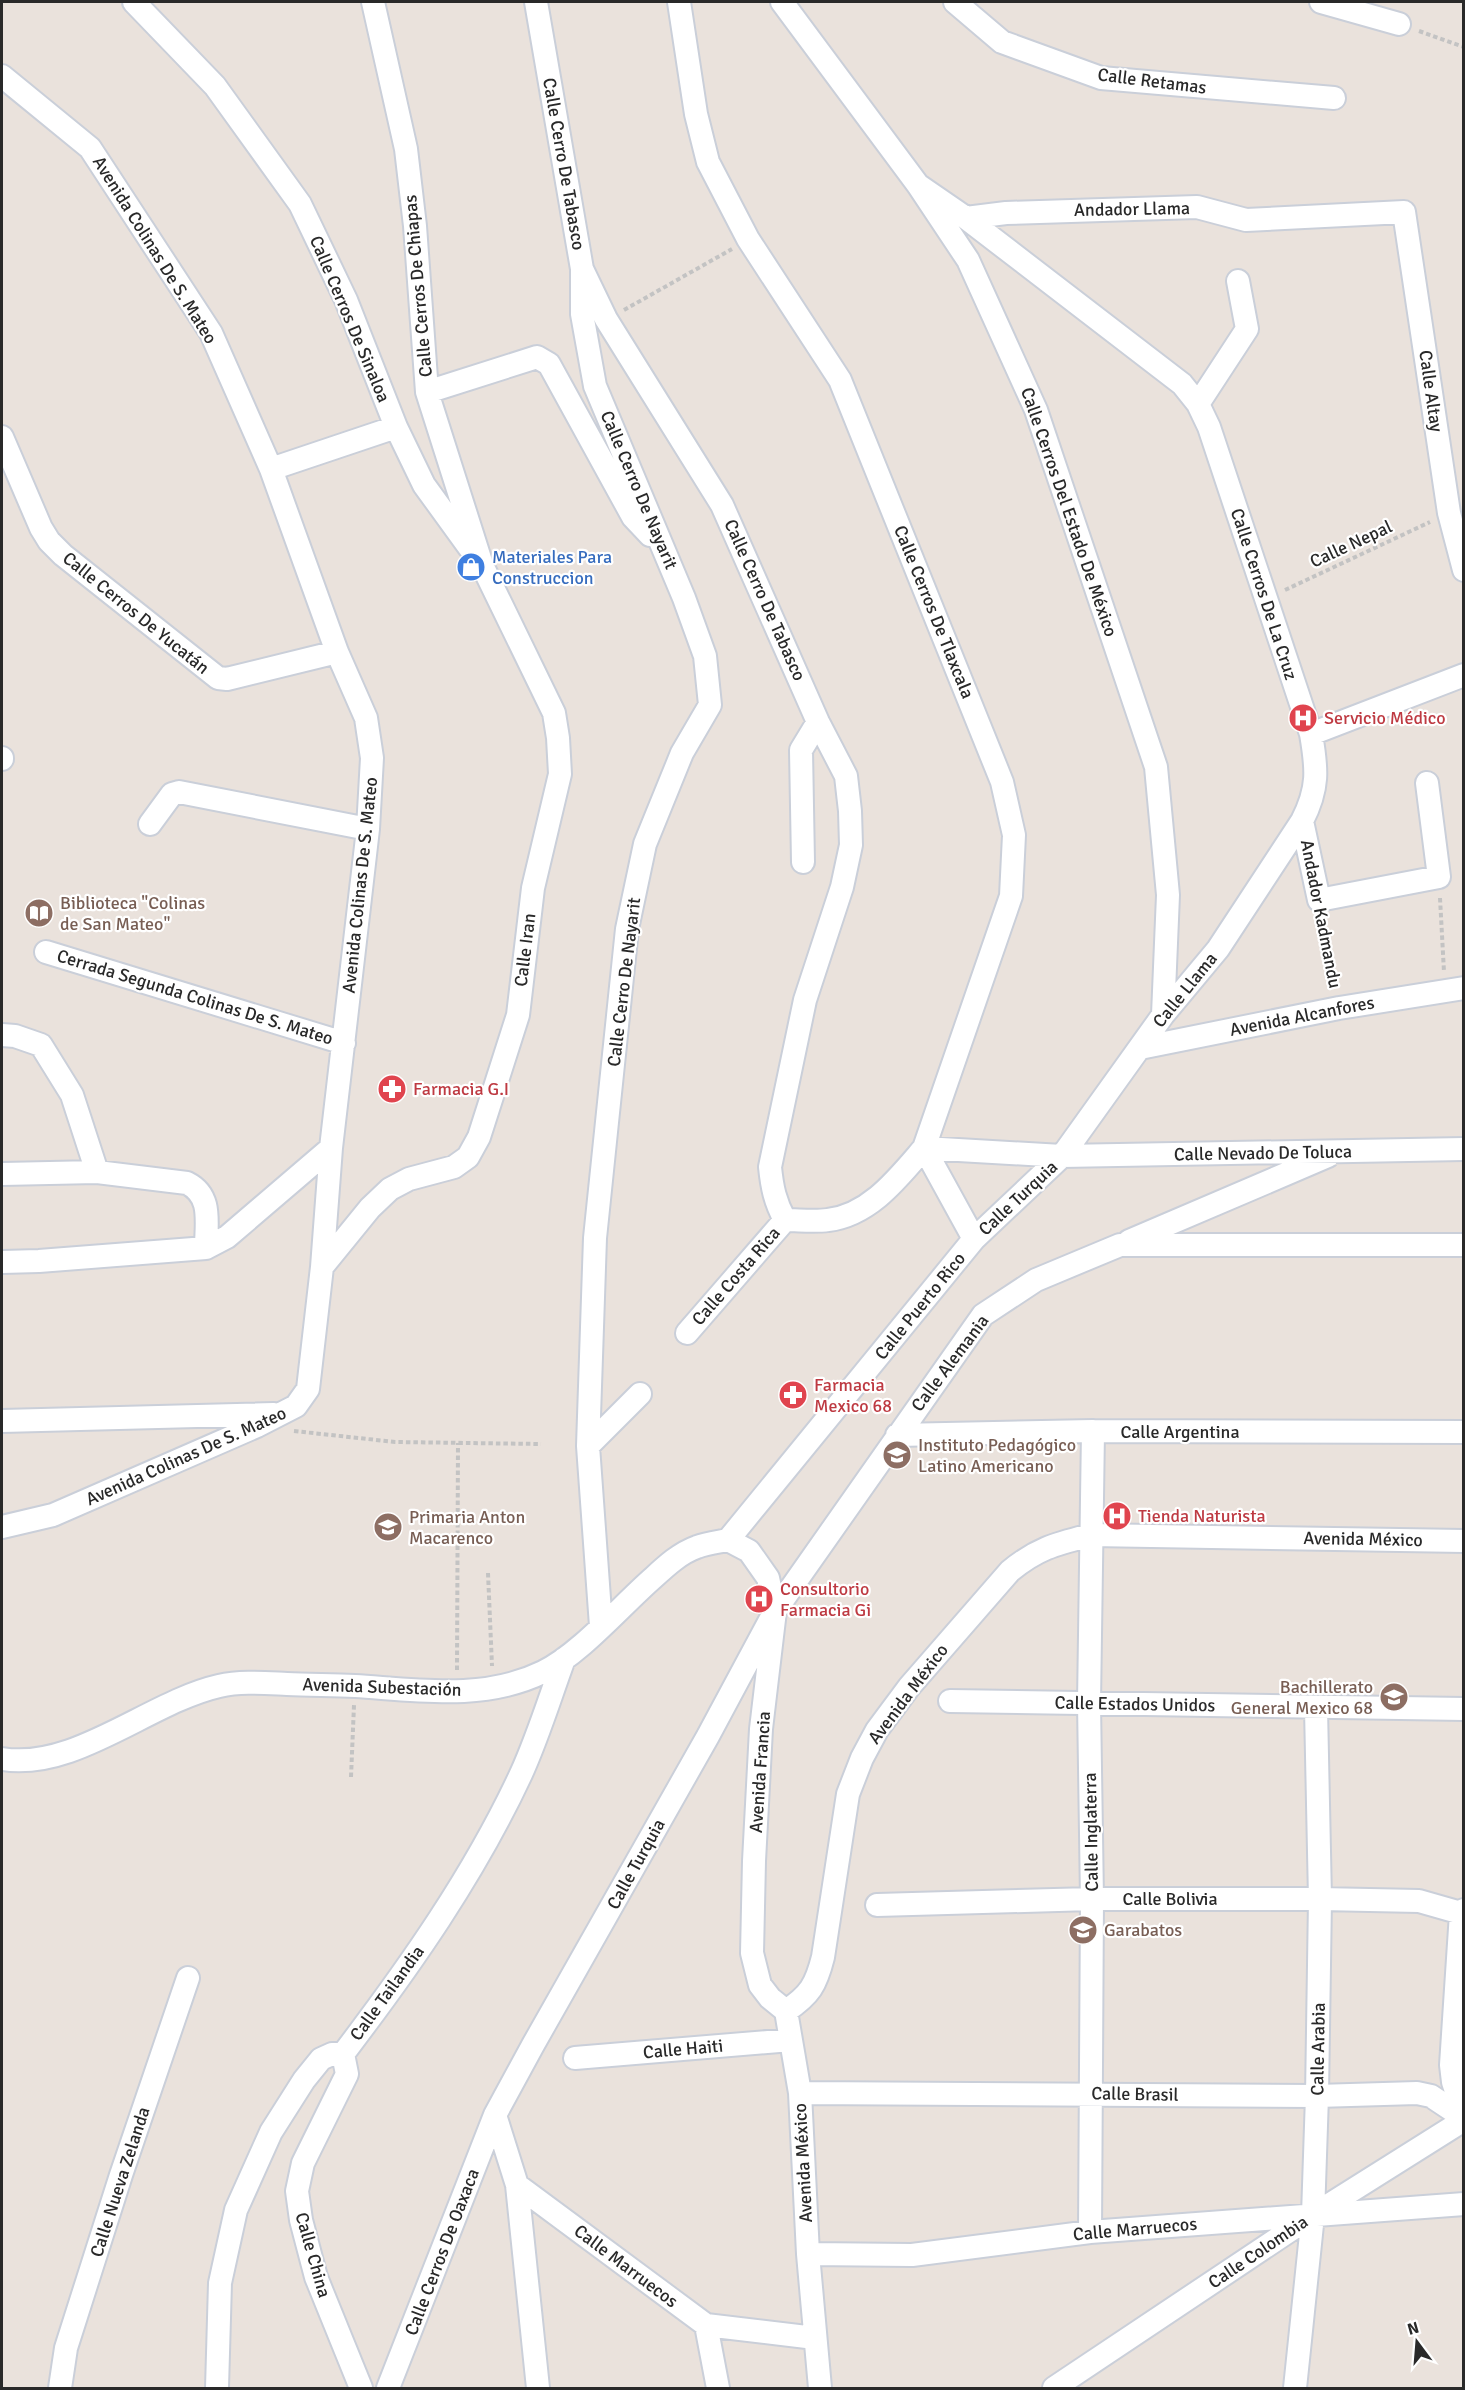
<svg xmlns="http://www.w3.org/2000/svg" width="1465" height="2390" font-family="Signika,sans-serif">
	<style>
		.lines { fill: none; stroke-linecap: round; stroke-linejoin: round }
		.minor-casing { stroke: #cacfd9; stroke-width: 26 }
		.path { stroke: #c3c3c3; stroke-width: 4; stroke-dasharray: 4.5 3; stroke-linecap: butt }
		.minor { stroke: #fff; stroke-width: 22 }
		.labels { text-anchor: middle; dominant-baseline: central; stroke-width: 4.5; stroke-linejoin: round; paint-order: stroke }
		.street-label { font-size: 18px; fill: #292929; stroke: #fff }
		.shop-label { font-size: 18px; fill: #366cbe; stroke: #fff; text-anchor: start }
		.health-label { font-size: 18px; fill: #be3a42; stroke: #fff; text-anchor: start }
		.education-label { font-size: 18px; fill: #785e54; stroke: #fff; text-anchor: start }
	</style>
	<rect width="100%" height="100%" fill="#eae2dc"/>
	<g class="lines">
		<g class="minor-casing">
			<path id="minor" d="M134,2l81,84 85,118 46,96 50,127 28,58 45,62
				M536,2l46,267 24,50 116,186 96,217 28,54 4,35 1,34 -9,42 -37,113 -35,167c2,20 5,35 15,53
				M679,2l17,112 12,48 40,77 92,141 162,402 12,53 -3,61 -87,252 50,91
				M782,2l136,183 50,75 68,150 120,357 12,128 -5,120
				M955,2l47,40 99,36 233,20
				M1321,2l78,22
				M2,76l88,72 121,185 60,136 66,183 29,66 6,40 -4,71 -37,319 -9,119 -14,122 -12,17 -39,20 -204,89 -51,12
				M966,218l40,-5 191,-6 49,13 158,-8 45,301 15,57
				M582,269v45l13,72 89,212 21,58 5,49 -28,48 -37,91 -18,85 -32,309 -7,208 13,180
				M427,392l110,-35 12,7 84,153 17,18
				M1198,404l49,-75 -9,-48
				M2,437l39,91 8,13 14,14 155,123 9,1 110,-27
				M271,469l125,-42
				M1311,734l153,-59
				M2,758v1
				M1302,821l17,79 120,-23 -12,-94
				M150,824l22,-30 7,-2 189,37
				M803,862l-2,-112 17,-28
				M46,952l298,91
				M2,1035l13,1 26,9 31,50 25,77
				M1140,1048l199,-40 125,-20
				M2,1174l95,-2 90,11c26,13 19,40 19,65
				M785,1220c14,0 29,2 43,0 42,-5 70,-42 96,-72l138,8 402,-7
				M1129,1241l199,-85
				M2,1262l37,-1 167,-13 21,-11 104,-89
				M322,1267l48,-59 20,-19 19,-10 45,-12 14,-10 11,-20 39,-122 15,-127 27,-114 -2,-36 -4,-25 -72,-148 -55,-173 -12,-166 -9,-77 -33,-147
				M687,1333l98,-113
				M2,1421l272,-7
				M897,1435l196,-4 371,1
				M588,1446l52,-52
				M728,1540l246,-301 88,-83 101,-141 55,-66 84,-128c17,-33 15,-52 9,-87l-102,-307 -11,-23 -16,-20 -216,-166 -48,-33
				M728,1540l21,11 19,27 7,33 -14,118 -7,132 -2,92 8,32 10,13 16,13
				M950,1701l514,8
				M2,1759c73,12 147,-57 217,-73 22,-5 45,-3 68,-2 22,1 45,1 68,2 62,4 129,15 188,-14 37,-18 78,-66 110,-94 13,-12 27,-25 44,-31 10,-4 21,-5 31,-7
				M877,1905l215,-6h228l99,2 42,12
				M1464,1910l-3,3 -10,152 2,17 11,33
				M786,2011c24,-16 30,-26 37,-54l25,-163 14,-36 15,-28 32,-43 101,-116c28,-23 46,-27 81,-36l373,6
				M786,2011l14,82 8,161 12,134
				M343,2054c67,-88 131,-179 178,-280 17,-37 29,-77 43,-115
				M343,2054l4,20 -44,89 -6,28 4,29 15,57 45,111
				M575,2058l216,-18
				M800,2093l517,3 100,-3 14,3 33,22
				M495,2115l22,70 189,140 109,13
				M517,2185l21,203
				M1090,2232l2,-333 -3,-196 4,-272
				M808,2254l104,1 178,-23 374,-28
				M706,2325l12,63
				M60,2388l6,-40 55,-173 67,-197
				M217,2388l3,-105 16,-73 35,-78 33,-52 17,-21 11,-5h11
				M388,2388l107,-273 38,-70 175,-309 67,-125 208,-296 53,-35 84,-35h344
				M1054,2388l259,-173 151,-95
				M1295,2388l18,-173 4,-119 3,-197 -4,-191"/>
		</g>
		<path class="path" d="M1419,31l45,16
			M624,310l108,-61
			M1285,590l145,-68
			M1440,898l4,74
			M1323,921l12,66
			M294,1431l101,11 146,2
			M488,1573l4,93
			M457,1670l1,-227
			M351,1777l3,-72"/>
		<use href="#minor" class="minor"/>
	</g>
	<defs>
		<g id="shop-disc" transform="scale(1.5)"><circle r="9.5" fill="#3f7fe0" stroke="#fff"/><path d="M-5-2.5h2.3a2.7 3.5 0 0 1 5.4 0H5L5.5 6h-11ZM-1.5-2.5h3a1.5 2.3 0 0 0-3 0Z" fill="#fff"/></g>
		<g id="hospital-disc" transform="scale(1.5)"><circle r="9.5" fill="#e0444e" stroke="#fff"/><path d="M-5-5h3v3.5h4V-5h3V5h-3V1.5h-4V5h-3Z" fill="#fff"/></g>
		<g id="library-disc" transform="scale(1.5)"><circle r="9.5" fill="#8d6e63" stroke="#fff"/><path d="M-6-4Q-3-5.5-.7-3.5V5Q-3 3-6 4ZM6-4Q3-5.5 .7-3.5V5Q3 3 6 4Z" fill="#fff"/></g>
		<g id="pharmacy-disc" transform="scale(1.5)"><circle r="9.5" fill="#e0444e" stroke="#fff"/><path d="M-2-6h4v4h4v4h-4v4h-4v-4h-4v-4h4Z" fill="#fff"/></g>
		<g id="school-disc" transform="scale(1.5)"><circle r="9.5" fill="#8d6e63" stroke="#fff"/><path d="M0-5L7-2L0 1L-7-2ZM-4 1L0 2.5L4 1V4Q0 6-4 4Z" fill="#fff"/></g>
	</defs>
	<g fill-rule="evenodd">
		<use href="#shop-disc" x="471" y="567"/>
		<use href="#hospital-disc" x="1303" y="718"/>
		<use href="#library-disc" x="39" y="913"/>
		<use href="#pharmacy-disc" x="392" y="1089"/>
		<use href="#pharmacy-disc" x="793" y="1395"/>
		<use href="#school-disc" x="897" y="1455"/>
		<use href="#hospital-disc" x="1117" y="1516"/>
		<use href="#school-disc" x="388" y="1527"/>
		<use href="#hospital-disc" x="759" y="1599"/>
		<use href="#school-disc" x="1394" y="1697"/>
		<use href="#school-disc" x="1083" y="1930"/>
	</g>
	<g class="labels">
		<g class="street-label">
			<text transform="translate(1152 81) rotate(7)">Calle Retamas</text>
			<text transform="translate(564 164) rotate(80)">Calle Cerro De Tabasco</text>
			<text transform="translate(1132 209) rotate(-1)">Andador Llama</text>
			<text transform="translate(155 250) rotate(58)">Avenida Colinas De S. Mateo</text>
			<text transform="translate(418 286) rotate(-95)">Calle Cerros De Chiapas</text>
			<text transform="translate(350 319) rotate(67)">Calle Cerros De Sinaloa</text>
			<text transform="translate(1431 391) rotate(82)">Calle Altay</text>
			<text transform="translate(639 490) rotate(67)">Calle Cerro De Nayarit</text>
			<text transform="translate(1069 512) rotate(71)">Calle Cerros Del Estado De México</text>
			<text transform="translate(1351 544) rotate(-25)">Calle Nepal</text>
			<text transform="translate(1264 594) rotate(72)">Calle Cerros De La Cruz</text>
			<text transform="translate(765 600) rotate(66)">Calle Cerro De Tabasco</text>
			<text transform="translate(934 612) rotate(68)">Calle Cerros De Tlaxcala</text>
			<text transform="translate(136 613) rotate(39)">Calle Cerros De Yucatán</text>
			<text transform="translate(360 885) rotate(-84)">Avenida Colinas De S. Mateo</text>
			<text transform="translate(1321 914) rotate(79)">Andador Kadmandu</text>
			<text transform="translate(525 950) rotate(-83)">Calle Iran</text>
			<text transform="translate(624 982) rotate(-83)">Calle Cerro De Nayarit</text>
			<text transform="translate(1185 990) rotate(-51)">Calle Llama</text>
			<text transform="translate(195 997) rotate(17)">Cerrada Segunda Colinas De S. Mateo</text>
			<text transform="translate(1302 1016) rotate(-11)">Avenida Alcanfores</text>
			<text transform="translate(1263 1153) rotate(-1)">Calle Nevado De Toluca</text>
			<text transform="translate(1018 1198) rotate(-43)">Calle Turquia</text>
			<text transform="translate(736 1276) rotate(-49)">Calle Costa Rica</text>
			<text transform="translate(920 1306) rotate(-51)">Calle Puerto Rico</text>
			<text transform="translate(950 1363) rotate(-53)">Calle Alemania</text>
			<text x="1180" y="1432">Calle Argentina</text>
			<text transform="translate(186 1456) rotate(-24)">Avenida Colinas De S. Mateo</text>
			<text transform="translate(1363 1539) rotate(1)">Avenida México</text>
			<text transform="translate(382 1687) rotate(2)">Avenida Subestación</text>
			<text transform="translate(908 1694) rotate(-53)">Avenida México</text>
			<text transform="translate(1135 1704) rotate(1)">Calle Estados Unidos</text>
			<text transform="translate(760 1772) rotate(-86)">Avenida Francia</text>
			<text transform="translate(1091 1832) rotate(-91)">Calle Inglaterra</text>
			<text transform="translate(636 1864) rotate(-61)">Calle Turquia</text>
			<text x="1170" y="1899">Calle Bolivia</text>
			<text transform="translate(387 1993) rotate(-54)">Calle Tailandia</text>
			<text transform="translate(683 2049) rotate(-5)">Calle Haiti</text>
			<text transform="translate(1318 2049) rotate(-89)">Calle Arabia</text>
			<text transform="translate(1135 2094) rotate(1)">Calle Brasil</text>
			<text transform="translate(803 2163) rotate(-93)">Avenida México</text>
			<text transform="translate(120 2182) rotate(-72)">Calle Nueva Zelanda</text>
			<text transform="translate(1135 2229) rotate(-5)">Calle Marruecos</text>
			<text transform="translate(442 2252) rotate(-69)">Calle Cerros De Oaxaca</text>
			<text transform="translate(1258 2252) rotate(-34)">Calle Colombia</text>
			<text transform="translate(313 2255) rotate(74)">Calle China</text>
			<text transform="translate(626 2266) rotate(37)">Calle Marruecos</text>
		</g>
		<g class="shop-label">
			<text x="492" y="557">Materiales Para<tspan x="492" dy="21">Construccion</tspan></text>
		</g>
		<g class="health-label">
			<text x="1324" y="718">Servicio Médico</text>
			<text x="413" y="1089">Farmacia G.I</text>
			<text x="814" y="1385">Farmacia<tspan x="814" dy="21">Mexico 68</tspan></text>
			<text x="1138" y="1516">Tienda Naturista</text>
			<text x="780" y="1589">Consultorio<tspan x="780" dy="21">Farmacia Gi</tspan></text>
		</g>
		<g class="education-label">
			<text x="60" y="903">Biblioteca "Colinas<tspan x="60" dy="21">de San Mateo"</tspan></text>
			<text x="918" y="1445">Instituto Pedagógico<tspan x="918" dy="21">Latino Americano</tspan></text>
			<text x="409" y="1517">Primaria Anton<tspan x="409" dy="21">Macarenco</tspan></text>
			<text x="1373" y="1687" text-anchor="end">Bachillerato<tspan x="1373" dy="21">General Mexico 68</tspan></text>
			<text x="1104" y="1930">Garabatos</text>
		</g>
	</g>
	<rect width="1465" height="2390" fill="none" stroke="#292929" stroke-width="6"/>
	<g transform="translate(1417 2342) rotate(344)" stroke="#ffffff" stroke-width="4.5" paint-order="stroke">
	<path d="M0-4.5L10 22L0 15L-10 22Z" fill="#292929"/>
	<text y="-9" font-size="16" font-weight="bold" text-anchor="middle" fill="#292929">N</text>
	</g>
</svg>
